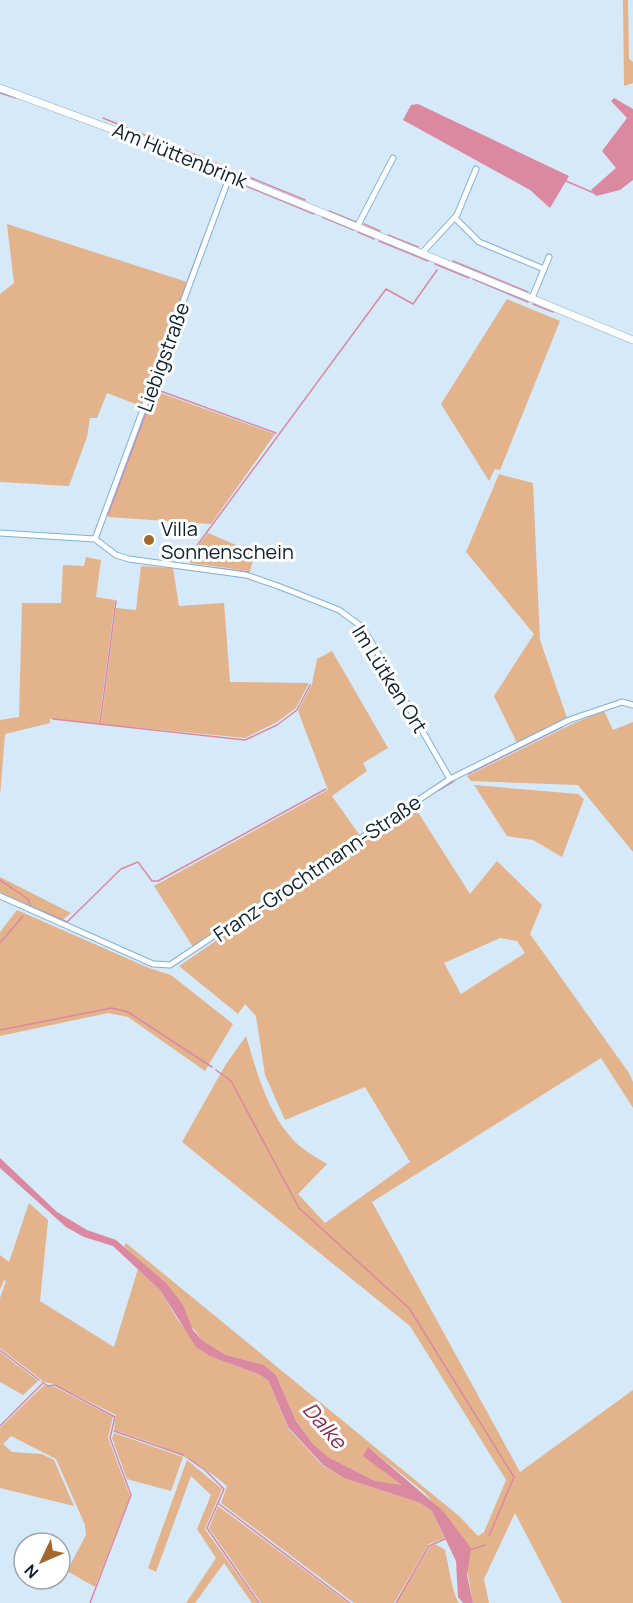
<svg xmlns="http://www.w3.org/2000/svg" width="633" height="1603" font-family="Manrope,sans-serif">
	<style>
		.green { fill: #e3b38c; fill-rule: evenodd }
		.water { fill: #db88a1 }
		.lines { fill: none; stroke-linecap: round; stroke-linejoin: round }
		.stream { stroke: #db88a1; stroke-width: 1.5 }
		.minor-casing { stroke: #7fb1d6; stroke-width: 7 }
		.tertiary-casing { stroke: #7fb1d6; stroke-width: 8 }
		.minor { stroke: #fff; stroke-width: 5 }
		.tertiary { stroke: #fff; stroke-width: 7 }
		.poi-dot { fill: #a4662b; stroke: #fff; stroke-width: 2 }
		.labels { text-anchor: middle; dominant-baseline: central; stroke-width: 6; stroke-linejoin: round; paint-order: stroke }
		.street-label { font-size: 20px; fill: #0b1f2d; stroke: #fff }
		.poi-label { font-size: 20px; fill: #0b1f2d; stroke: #fff; text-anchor: start }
		.water-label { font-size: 21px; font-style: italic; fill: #8c2a4f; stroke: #fff }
	</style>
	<rect width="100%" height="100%" fill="#d5e9f9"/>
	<path class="green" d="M623,0h5l1,59 4,3v21l-9,3z
		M7,224l180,58 -46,124 -34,-13 -10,25h-7l-3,19 -18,49 -69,-4v-188l14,-11z
		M507,299l53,22 -60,149 -5,-1 -6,12 -48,-77z
		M155,391l120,43 -64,90 -103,-7z
		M499,474l34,9 7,157 27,78 -50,25 -23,-47 40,-62 -68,-82z
		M208,533l47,20 -5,18 -61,-8 4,-6 -2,-2z
		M86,557l15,3 -5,37 19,3 -16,124 -49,-5v4l-45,11 -5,62v-76l19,-3 3,-114h39l2,-38 21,1z
		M141,566l32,2 6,38 45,-3 6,79 79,1 -13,25 -19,14 -32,16 -144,-14 15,-116 20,2z
		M332,651l56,97 -25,15 4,8 -35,25 28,40 -167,111 -39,-61 174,-96 -30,-79 14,-27 5,-25z
		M604,711l9,19 20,-8v-3v133l-55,-67 -107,-4 -4,-5 107,-53z
		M474,785l104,9 6,5 -22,58 -29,-17 -26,-4z
		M414,806l56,88 27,-33 45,44 -12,29 99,139 4,9v26l-32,-50 -229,144 148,270 113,-82v213h-71l-47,-90 -31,66 5,24h-16l-12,-68 -36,-42 -56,-45 -5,8 39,29 -4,2 -24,-6 -47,-24 -15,-13 -17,-23 -20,-46 -12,-10 -38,-10 -23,-14 -17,-22 -3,-14 -59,-59 2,-3 333,273 19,20 6,-4 22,-52 -96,-154 -228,-184 44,-78 20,-28c10,33 20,72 43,99 10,13 25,21 38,29l-29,30 27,29 85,-61 -45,-75 -80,33 -20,-45 -9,-59 -11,-12 -7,10 -59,-48zM500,938l17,3 8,12 -64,41 -17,-31z
		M0,877l71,36 -10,8 -61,-29z
		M17,910l132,58 22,7 62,49 -28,47 -77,-54 -20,-4 -108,23v-104z
		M29,1203l19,17 -8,81 74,46 24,-78 22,21 19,32 33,35 46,17 10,6 20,48 34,37 22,13 76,25 12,8 13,27 -16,6 -35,59h-40l-133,-100 6,-17c-39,-33 -66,-40 -113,-56l2,-15 -62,-31 -10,-2 -44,-34v-50l6,-17 -2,-1 -4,10v-35l9,7z
		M0,1352l38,29 -15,14 -23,-13z
		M44,1385l11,2 58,30 -5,21 22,58 -35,91 -28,-16 19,-36 -1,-10 -29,-66 -45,-23 -8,8 9,8 30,2 12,6 20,46 -74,-18v-60z
		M114,1433l69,24 -12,34 -44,-12 -15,-41z
		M187,1460l35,29 -17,40 53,74h-6l-28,-40 -29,40h-9l30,-45 -19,-29 14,-34 -20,-19 -35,96 -8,-4z
		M218,1506l130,97h-87l-52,-75z
		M435,1544l10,6c3,12 8,46 14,53h-63l34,-56z"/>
	<path class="water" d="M614,98l19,11v71l-13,10 -24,6 -5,-6 25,-22 -14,-17 25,-33 -16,-17z
		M418,104l151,72 -19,32 -20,-18 -127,-70 8,-15z
		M0,1158l57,54 30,18 29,10 50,43 17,22 10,25 10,11 23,14 38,10 12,10 20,46 17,23 15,13 47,24 27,4 -39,-29 5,-9 75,64 28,37 -4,27 6,28h-10l-5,-6 -2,-36 -24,-50 -12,-8 -76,-25 -21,-13 -35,-38 -20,-47 -10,-6 -46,-17 -16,-10 -36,-57 -47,-44 -29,-9 -18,-10 -66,-59z"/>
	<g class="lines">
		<path class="stream" d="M0,93l16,5
			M103,118l76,31
			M186,151l119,49
			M181,160l43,18
			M234,181l80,33
			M566,181l28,12
			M329,211l27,11
			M322,217l32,13
			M364,224l16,7
			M358,232l16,7
			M388,235l30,12
			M379,241l49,20
			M453,261l75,31
			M435,264l34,14
			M473,279l55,23
			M533,304l20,8
			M143,401l61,-164
			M108,515l47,-126 121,44
			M190,555l196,-266 27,15 24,-34
			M189,565l60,7
			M53,719l192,21 32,-15 20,-15 13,-25
			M100,724l16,-123
			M468,774l94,-47
			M439,790l15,-9
			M0,880l28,19 3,8
			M44,912l23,10 54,-53 17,-7 14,19h6l168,-92
			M0,943l23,-27
			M0,1030l112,-22 16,4 84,55
			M216,1070l15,11 68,127 110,100 105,169 -25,59
			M0,1350l39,30
			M42,1382l6,4 7,-1 60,32 -5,21 21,57 -41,108
			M0,1426l42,-42
			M114,1431l69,24
			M189,1459l16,11 19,19 -17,39 52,75
			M219,1504l131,99
			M470,1550l15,-5
			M396,1603l33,-57 16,-7"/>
		<g class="minor-casing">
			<path id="minor" d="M455,218l24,24 65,27
				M357,227l36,-69
				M422,253l35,-38 19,-46
				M532,298l17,-41
				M0,533l95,6 21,16 13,4 117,16 32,11 61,24 19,14 11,14 81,141
				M95,539l135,-364
				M0,896l153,68 17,1 280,-186 119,-59 53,-18 11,3"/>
		</g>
		<g class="tertiary-casing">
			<path id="tertiary" d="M0,88l179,66 454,186"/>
		</g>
		<use href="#minor" class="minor"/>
		<use href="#tertiary" class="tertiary"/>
	</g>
	<circle class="poi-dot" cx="149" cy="540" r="6"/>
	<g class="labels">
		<g class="street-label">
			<text transform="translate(180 155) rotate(22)">Am Hüttenbrink</text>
			<text transform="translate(163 357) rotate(-70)">Liebigstraße</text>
			<text transform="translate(390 679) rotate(58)">Im Lütken Ort</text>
			<text transform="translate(317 868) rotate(-34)">Franz-Grochtmann-Straße</text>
		</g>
		<g class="poi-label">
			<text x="161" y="528">Villa<tspan x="161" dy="23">Sonnenschein</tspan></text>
		</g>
		<g class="water-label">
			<text transform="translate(325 1425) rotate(49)">Dalke</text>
		</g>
	</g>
	<g transform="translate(42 1561) rotate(226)"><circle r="28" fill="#ffffff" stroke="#9da5ab" stroke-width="1.5"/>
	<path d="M0-4.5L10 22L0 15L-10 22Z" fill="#a4662b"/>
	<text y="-9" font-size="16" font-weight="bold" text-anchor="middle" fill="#0b1f2d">N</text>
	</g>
</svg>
